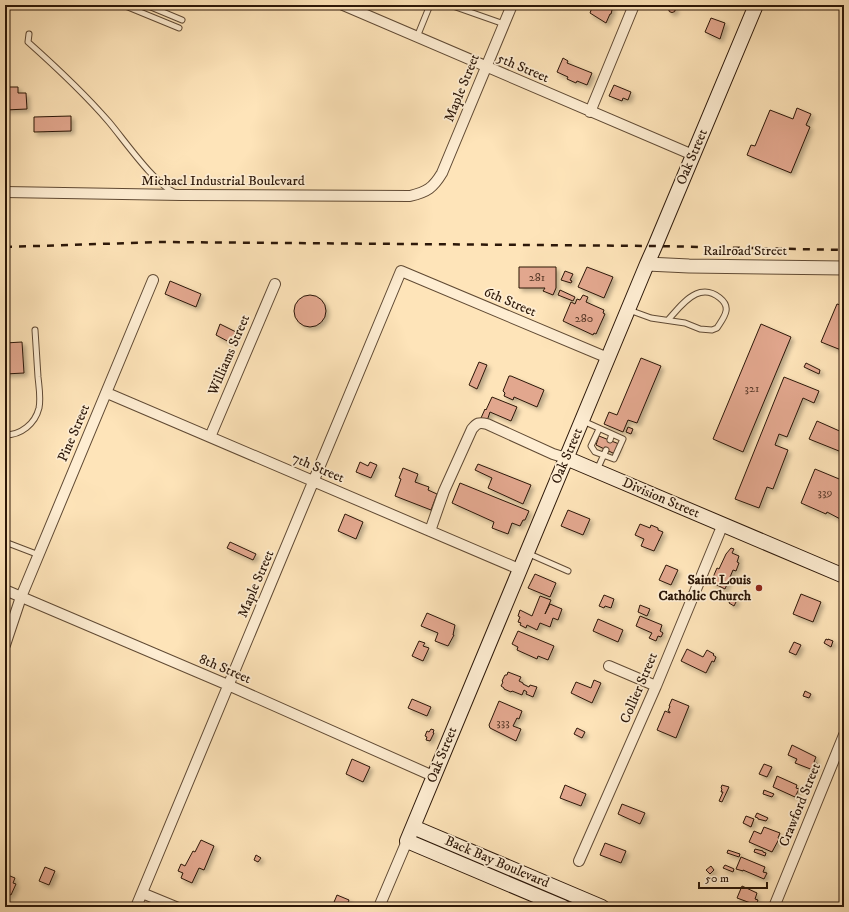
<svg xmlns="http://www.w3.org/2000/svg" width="849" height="912" font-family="'IM FELL DW Pica',serif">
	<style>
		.building { fill: #e2a78e; stroke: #2c1708; filter: url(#shadow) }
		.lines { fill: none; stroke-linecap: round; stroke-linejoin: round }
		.service-casing { stroke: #604a34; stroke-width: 7 }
		.minor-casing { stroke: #604a34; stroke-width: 12 }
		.tertiary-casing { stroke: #604a34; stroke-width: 15 }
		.secondary-casing { stroke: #2c1708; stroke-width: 16 }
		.service { stroke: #feedd2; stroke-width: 5 }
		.minor { stroke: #feedd2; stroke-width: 10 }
		.tertiary { stroke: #feedd2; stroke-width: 13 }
		.secondary { stroke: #feedd2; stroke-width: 14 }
		.rail { stroke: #2c1708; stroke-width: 2.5; stroke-dasharray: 7 7; stroke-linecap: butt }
		.poi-dot { fill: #8f2418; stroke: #feedd2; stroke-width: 1.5 }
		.labels { text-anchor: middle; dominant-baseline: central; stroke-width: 3.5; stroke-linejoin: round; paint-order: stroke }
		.number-label { font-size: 12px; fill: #5a3b2a }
		.street-label { font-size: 14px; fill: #2c1708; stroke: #feedd2 }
		.poi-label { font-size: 14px; font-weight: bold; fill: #2c1708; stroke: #feedd2; text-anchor: end }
	</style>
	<defs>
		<filter id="shadow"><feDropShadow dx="3" dy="3" stdDeviation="2" flood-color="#0004"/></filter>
	</defs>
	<rect width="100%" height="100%" fill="#fee4b9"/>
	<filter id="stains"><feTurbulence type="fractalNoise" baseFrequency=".005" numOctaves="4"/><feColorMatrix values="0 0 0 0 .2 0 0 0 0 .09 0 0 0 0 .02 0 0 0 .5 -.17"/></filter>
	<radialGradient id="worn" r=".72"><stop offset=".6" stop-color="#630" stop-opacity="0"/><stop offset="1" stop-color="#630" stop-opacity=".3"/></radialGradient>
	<path class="building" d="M593,5h17l3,1 -2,8h-1l-4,9 -16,-10z
		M668.5 9a3.5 3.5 0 1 1 7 0a3.5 3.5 0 1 1-7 0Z
		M711,18l14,5 -5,16 -15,-7z
		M563,58l5,3 -1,2 25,10 -5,12 -10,-4 -1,2 -9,-4 1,-2 -11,-5z
		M614,85l17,7 -3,8 -5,-2 -1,3 -13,-5z
		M5,87h13v6h8l1,16 -22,1z
		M797,108l14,6 -5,11 4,2 -19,46 -44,-18 4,-10 4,1 15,-36 23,9z
		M71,116v15l-37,1v-15z
		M519,267h37v21l-3,7 -10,-4 2,-3h-26z
		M587,267l26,10 -9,21 -26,-11z
		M565,271l8,3 -3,6 2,1 -1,2 -10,-3z
		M170,281l31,13 -5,13 -31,-13z
		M560,290l15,7 -2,4 -15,-6z
		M583,295l5,2 -2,5 18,8 -1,3 2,1 -9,20 -2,-1 -1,2 -30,-14 8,-19 4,2 2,-5 3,1z
		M294 311a16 16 0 1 1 32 0a16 16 0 1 1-32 0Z
		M837,304l7,2v36l-3,8 -20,-8z
		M220,324l16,8 -5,11 -15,-8z
		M761,324l30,13 -48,115 -30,-13z
		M22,342l2,31 -19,1v-31z
		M641,358l20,8 -24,57 -9,-3 -5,12 -19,-8 5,-12 8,3z
		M479,362l8,3 -10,24 -8,-4z
		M806,363l14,7 -1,4 -15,-7z
		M509,376h2l33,14 -7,17 -23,-10 -1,3 -9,-4 1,-3 -2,-2z
		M784,377l35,14 -5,12 -11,-5 -16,39 -8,-3 -4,11 13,5 -15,39 -6,-2 -8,21 -24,-9z
		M492,397l25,10 -6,14 -21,-9 -3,9 -6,-3 4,-9 1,1z
		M817,421l27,12v20l-35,-14z
		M628,427l5,2 -2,5 -5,-2z
		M599,436l20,8 -4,10 -19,-9z
		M360,462l8,4 2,-4 7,3 -6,13 -15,-6z
		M478,464l53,21 -8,19 -35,-16 4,-10 -17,-8z
		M403,468l15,6 -3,8 14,5 -1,3 9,4 -6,16 -36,-14 6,-17 -2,-1z
		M815,469l29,12v40l-17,-9 -1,2 -25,-11z
		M460,483l69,28 -4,9h-2l-3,6 -8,-3 -4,11 -16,-6 2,-6 -42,-19z
		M568,510l22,9 -7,16 -22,-9z
		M345,514l18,8 -7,17 -18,-8z
		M640,524l10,4 1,-3 7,3v2l5,2 -9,19 -13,-5 3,-7 -9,-4z
		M230,542l26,12 -3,6 -26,-12z
		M731,548l3,1 -2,4 7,3 -2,6 2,1 -3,8 -3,-1 -8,19 -14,-7 6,-14 2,1 7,-15z
		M666,565l12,5 -7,15 -12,-5z
		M535,574l21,9 -6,14 -22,-9z
		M801,594l20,8 -8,20 -20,-8z
		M604,595l10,4 -3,9 -6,-2 -1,2 -5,-2z
		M540,596l11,4 -6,14 5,-10 12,5 -4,11 -5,-2 -3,9 -10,-4 -3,7 -10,-5 -1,3 -6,-3 1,-2 -3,-1 2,-5 -2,-1 2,-6 12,6z
		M731,598l6,2 -3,6 -5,-3z
		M640,605l10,4 -3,7 -9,-4z
		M427,613l28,12 -2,10h1l-6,11 -13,-5 3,-8 -17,-7z
		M640,616l22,9 -2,6 3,2 -2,4 -3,-1 -2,5 -7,-3 3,-5 -16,-7z
		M598,619l25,11 -5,12 -25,-11z
		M518,631l36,15 -6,14 -10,-4 -1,3 -20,-9 1,-3 -6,-3z
		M826,639l2,1v-1l5,2 -2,6 -7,-4z
		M419,641l6,2 -2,3 6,2 -6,13 -11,-5z
		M794,642l7,3 -5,10 -7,-3z
		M687,649l16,8 4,-7 7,4 -1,1 3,2 -2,5 -2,-1 -6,12 -25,-12z
		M508,672l13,5 -2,4 4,2v1l6,3 1,-2 7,2 -4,10 -7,-3 1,-2 -3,-2 -2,5 -10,-4 -1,1 -7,-3v-1l-3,-2 2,-4 -1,-1 3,-6h2z
		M594,680l7,3 -9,20 -21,-10 5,-11 15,6z
		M805,691l6,3 -2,4 -6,-2z
		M412,699l19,8 -4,9 -19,-8z
		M672,699l17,7 -13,32 -19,-8 8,-19 5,2v-1l-2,-1 2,-5h-1z
		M499,701l23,10 -3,8 -2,-1 -4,8 8,3 -5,12 -26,-13 -1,-3z
		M577,728l8,4 -3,6 -8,-4z
		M431,729l3,1 -1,3h1l-4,8 -4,-1 1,-3 -2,-1 2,-5 2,1z
		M792,745l24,12 -2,5 3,1 -4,7 -18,-7 2,-4 -9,-4z
		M352,759l18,8 -7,15 -17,-8z
		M764,764l8,3 -5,10 -8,-3z
		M777,776l20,9 -1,3 3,1 -4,8 -22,-10z
		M565,785l21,9 -5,12 -21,-8z
		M722,785l7,2 -7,15 -3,-1 4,-9h-2l1,-3 -1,-1z
		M764,790l10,4 -2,3 -9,-3z
		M622,804l23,9 -5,11 -22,-10z
		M757,813l11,5 -2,3 -8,-2v-1l-3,-1z
		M746,816l8,3 -3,8 -8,-4z
		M764,827l16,6 -2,5 1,1 -7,13 -23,-10 5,-11 7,3z
		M201,840l13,6 -10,24 -5,-2 -7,15 -11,-5 2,-5 -5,-2 3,-7 4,2 8,-15 2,1z
		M605,843l21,8 -5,12 -21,-8z
		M755,849l8,2v1l3,1 -1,3 -11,-4z
		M728,850l12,4 -1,3 -12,-4z
		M256,855l5,3 -3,4 -4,-2z
		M741,857l24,10 -2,5 4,1 -3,6 -21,-9v1l-7,-2z
		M725,865l7,3 2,1 -1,3 -10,-4z
		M711,866l3,4 -4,4 -4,-4z
		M45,867l10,4 -6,14 -10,-4z
		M5,874l10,4 -2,5 3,1 -5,11 -2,-1 -4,8z
		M742,886l15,7 -2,6 3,1 -2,5 -19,-7z
		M337,895l12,5 -3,7h-14z"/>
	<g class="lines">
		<g class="service-casing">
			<path id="service" d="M123,5l56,23
				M146,5l36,15
				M450,5l54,19
				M29,34l-1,8c28,25 56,51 81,80 16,19 46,63 67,71
				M417,37l13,-32
				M629,310l22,8 34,5 15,6 12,1 5,-2c3,-5 8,-11 9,-17 2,-10 -12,-19 -21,-19 -2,0 -7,1 -9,2 -11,5 -20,17 -28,26
				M583,421l29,13 -2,6
				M599,429l-8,17 4,6 19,7 9,-20 -11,-5
				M5,435c16,0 30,-11 34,-27 2,-10 0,-21 -1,-31 -1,-16 -2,-32 -3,-47
				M597,470l9,-20
				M5,542l34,13
				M527,553l41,18"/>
		</g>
		<g class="minor-casing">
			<path id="minor" d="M343,5l350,150
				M590,112l44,-107
				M5,192l176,3 229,1c17,-4 23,-8 32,-23l70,-168
				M107,393l412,176
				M210,437l65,-153
				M430,531l14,-40 28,-62c5,-6 7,-7 15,-5l66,30 13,4
				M5,590l223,95 205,91
				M5,645l16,-48 132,-317
				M609,666l47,20
				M579,861l77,-175 67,-162
				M142,893l34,14
				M136,907l265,-636 207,87
				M379,907l28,-66
				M774,907l70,-172"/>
		</g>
		<g class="tertiary-casing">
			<path id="tertiary" d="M647,264l42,2 155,2"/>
		</g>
		<g class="secondary-casing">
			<path id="secondary" d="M566,458l278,118
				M413,827l189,80
				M563,907l-156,-66 240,-577 8,-18 101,-241"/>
		</g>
		<use href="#service" class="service"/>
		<use href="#minor" class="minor"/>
		<use href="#tertiary" class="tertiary"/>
		<use href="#secondary" class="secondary"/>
		<path class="rail" d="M5,247l156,-5 494,4 189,4"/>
	</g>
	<circle class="poi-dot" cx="759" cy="588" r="4"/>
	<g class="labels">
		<g class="number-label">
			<text x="537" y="277">281</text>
			<text x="584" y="318">280</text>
			<text x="752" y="388">321</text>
			<text x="825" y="492">339</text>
			<text x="503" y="722">333</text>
		</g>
		<g class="street-label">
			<text transform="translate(523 68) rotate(23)">5th Street</text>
			<text transform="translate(462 88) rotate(-68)">Maple Street</text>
			<text transform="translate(692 157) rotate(-67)">Oak Street</text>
			<text x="223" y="181">Michael Industrial Boulevard</text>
			<text x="745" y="251">Railroad Street</text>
			<text transform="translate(510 302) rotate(23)">6th Street</text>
			<text transform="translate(229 355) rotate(-67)">Williams Street</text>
			<text transform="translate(74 433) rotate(-67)">Pine Street</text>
			<text transform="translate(567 456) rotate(-67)">Oak Street</text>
			<text transform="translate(318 468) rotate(23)">7th Street</text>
			<text transform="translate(661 498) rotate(23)">Division Street</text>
			<text transform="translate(256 584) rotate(-67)">Maple Street</text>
			<text transform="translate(225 669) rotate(23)">8th Street</text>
			<text transform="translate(639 688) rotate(-67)">Collier Street</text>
			<text transform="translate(442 755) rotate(-68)">Oak Street</text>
			<text transform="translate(800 805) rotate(-68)">Crawford Street</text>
			<text transform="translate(497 862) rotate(23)">Back Bay Boulevard</text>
		</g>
		<g class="poi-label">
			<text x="751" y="580">Saint Louis<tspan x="751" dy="16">Catholic Church</tspan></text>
		</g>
	</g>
	<rect width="849" height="912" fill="none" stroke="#fee4b9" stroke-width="20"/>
	<rect x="6" y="6" width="837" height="900" fill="none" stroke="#2c1708" stroke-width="2"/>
	<rect x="10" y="10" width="829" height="892" fill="none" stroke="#2c1708"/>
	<path d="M699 882v6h68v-6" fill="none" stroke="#2c1708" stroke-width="2"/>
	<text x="705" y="882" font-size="12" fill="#2c1708" stroke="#feedd2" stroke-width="3" paint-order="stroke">50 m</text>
	<rect width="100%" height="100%" filter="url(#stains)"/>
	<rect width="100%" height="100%" fill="url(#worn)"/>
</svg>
